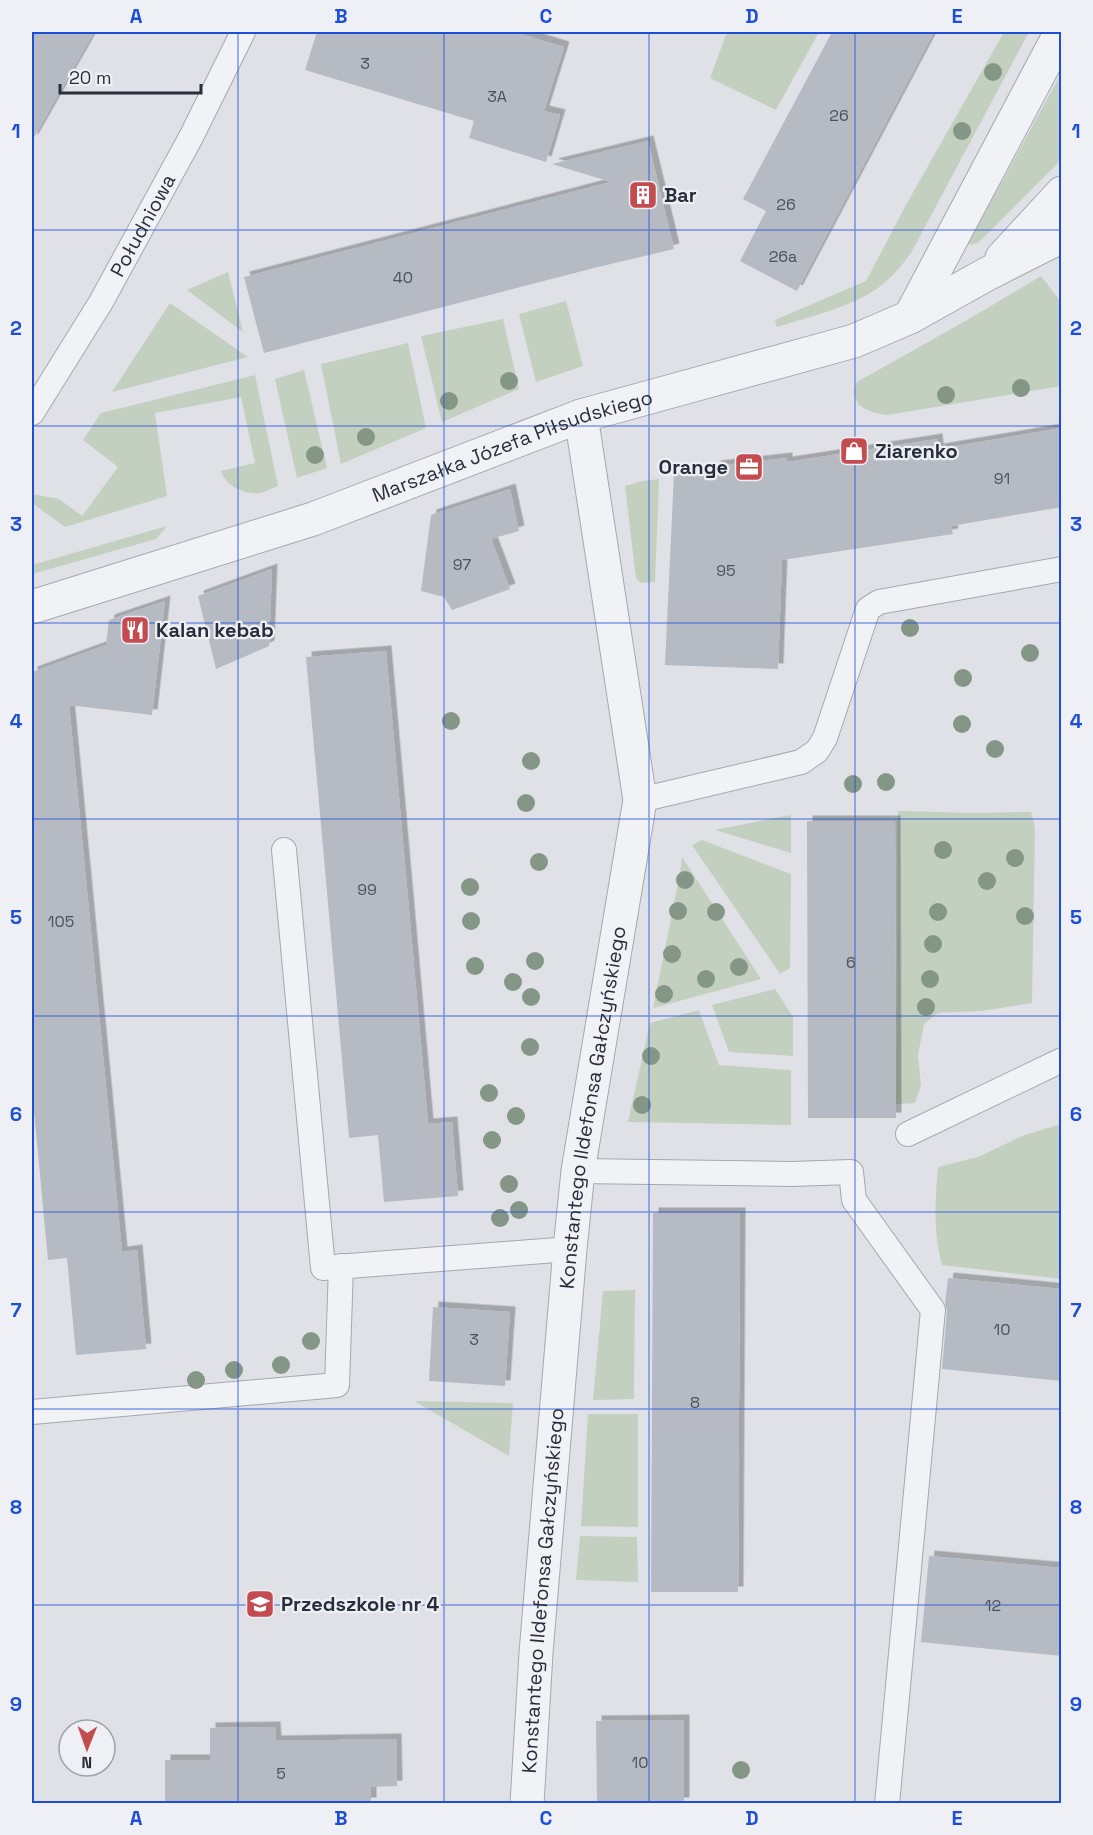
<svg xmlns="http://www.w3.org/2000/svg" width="1093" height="1835" font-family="'Space Grotesk',sans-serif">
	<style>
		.green { fill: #c3d0c0 }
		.building { fill: #b6bac3; filter: url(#shadow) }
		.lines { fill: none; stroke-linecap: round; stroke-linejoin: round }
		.service-casing { stroke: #a5a8b1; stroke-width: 26 }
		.minor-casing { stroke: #a5a8b1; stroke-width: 35 }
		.tertiary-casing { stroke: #a5a8b1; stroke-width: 35 }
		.service { stroke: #f1f2f6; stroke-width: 24 }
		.minor { stroke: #f1f2f6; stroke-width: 33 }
		.tertiary { stroke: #f1f2f6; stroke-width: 33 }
		.tree { fill: #849686 }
		.grid { fill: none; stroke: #1d4ed8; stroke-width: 1.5; stroke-opacity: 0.55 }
		.labels { text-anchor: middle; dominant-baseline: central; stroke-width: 4.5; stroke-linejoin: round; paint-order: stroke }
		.number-label { font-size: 16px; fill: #4c515e }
		.poi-label { font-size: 20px; font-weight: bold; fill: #292e3d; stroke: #eef0f5; text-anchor: start }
		.street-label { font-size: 20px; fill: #292e3d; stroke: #eef0f5 }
		.neatline { fill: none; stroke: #1d4ed8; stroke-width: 2 }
		.grid-label { font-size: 20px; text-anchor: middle; font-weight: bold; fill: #1d4ed8 }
	</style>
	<defs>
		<filter id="shadow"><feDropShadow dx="5.5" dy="-5.5" stdDeviation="0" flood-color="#0004"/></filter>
	</defs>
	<rect width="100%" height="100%" fill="#dfe1e7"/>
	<path class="green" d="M727,32h92l-43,78 -66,-32z
		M1004,32h25l-118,221c-8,11 -17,22 -28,31 -28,23 -72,32 -106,43l-2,-7 91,-39 41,-78z
		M1061,74v86l-83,83 -11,2z
		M228,272l15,60 -56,-42z
		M1041,276l20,26v84l-174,29c-20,-3 -39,-9 -30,-33l117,-66z
		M566,301l17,65 -47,16 -17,-68z
		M170,303l78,54 -136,35z
		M503,319l16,70 -77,33 -21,-86z
		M408,343l18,85 -85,36 -20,-100z
		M304,370l23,98 -30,10 -22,-99z
		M255,375l23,111c-6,2 -12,6 -18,7 -16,2 -34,-7 -39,-22l34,-8 -14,-66 -86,16 12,83 -102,31 -33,-24v-9l27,5 23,17 36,-49 -35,-27 18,-27z
		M659,479l-4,103 -14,1 -5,-5 -11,-92 17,-5z
		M167,526l-11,13 -124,35v-9z
		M898,811l73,2 60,-1 4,16 -3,175 -50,8 -44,2 -14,11 -6,31 3,30 -6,18 -19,1z
		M791,815v38l-76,-23z
		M702,840l89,34 -1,94 -10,6 -88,-129z
		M682,857l79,122 -108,29 27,-134z
		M775,989l18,28v39l-64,-4 -17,-47z
		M699,1010l20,55 72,5v55l-163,-3 22,-99z
		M1061,1124v155l-119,-14c-9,-35 -7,-63 -4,-98l40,-10 44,-21z
		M635,1290l-1,109 -41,1 10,-109z
		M414,1401l99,2 -4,53z
		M588,1414h50v113l-57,-1z
		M580,1536l57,1 1,45 -62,-2z"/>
	<path class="building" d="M32,32h62l-62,109z
		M317,32h197l50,15 -20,64 16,4 -14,47 -77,-24 5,-17 -169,-51z
		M832,32h102l-137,259 -57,-30 26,-50 -23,-12z
		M648,141l26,108 -80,19 -330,85 -20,-76 367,-95 -59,-18z
		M1062,428v79l-111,19 2,8 -171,26 -4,109 -113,-4 9,-191 41,2v-10l72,-8v4l150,-23 1,10z
		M510,489l9,42 -28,8 19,50 -58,21 -8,-13 -23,-6 10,-76z
		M272,569l-3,77 -53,23 -18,-73z
		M165,601l-13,114 -83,-10 53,547 15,-2 9,99 -70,6 -9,-97 -19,2 -16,-170v-418l74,-27 3,-25z
		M386,651l42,473 24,-2 6,74 -74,6 -6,-67 -29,3 -43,-481z
		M807,821h88l1,297h-88z
		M653,1213h87l-2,379h-87z
		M948,1278l114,11v92l-120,-12 5,-58 -2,-7z
		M433,1307l77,5 -5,74 -76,-5z
		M929,1556l133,12v88l-141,-14z
		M684,1720v83h-87l-1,-82z
		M275,1727l1,14 120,-2 1,47 -26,1v16h-206v-43h45v-32z"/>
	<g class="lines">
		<g class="service-casing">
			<g id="service">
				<path id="s1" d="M32,413l69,-111 90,-165 52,-105"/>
				<path d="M640,800l161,-38 16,-11 8,-13 43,-129 11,-7 183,-33"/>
				<path d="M284,850l39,418 247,-19"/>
				<path d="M908,1134l154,-74"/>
				<path d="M578,1171l214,3 59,-2 3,28 79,110 -46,494"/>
				<path d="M32,1412l305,-27 4,-119"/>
			</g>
		</g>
		<g class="minor-casing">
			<g id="minor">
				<path id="s2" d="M527,1804l9,-151 34,-404 8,-78 62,-371 -59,-384"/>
			</g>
		</g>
		<g class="tertiary-casing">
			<g id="tertiary">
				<path d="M1002,258l60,-65"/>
				<path d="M910,317l151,-285"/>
				<path id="s3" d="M32,607l281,-88 268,-103 273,-75 56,-24 77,-43 75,-38"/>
			</g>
		</g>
		<use href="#service" class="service"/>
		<use href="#minor" class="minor"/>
		<use href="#tertiary" class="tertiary"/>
	</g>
	<g class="tree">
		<circle cx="993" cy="72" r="9"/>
		<circle cx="962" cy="131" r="9"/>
		<circle cx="509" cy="381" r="9"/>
		<circle cx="1021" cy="388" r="9"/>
		<circle cx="946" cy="395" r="9"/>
		<circle cx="449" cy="401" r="9"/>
		<circle cx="366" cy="437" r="9"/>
		<circle cx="315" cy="455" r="9"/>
		<circle cx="910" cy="628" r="9"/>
		<circle cx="1030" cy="653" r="9"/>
		<circle cx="963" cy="678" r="9"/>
		<circle cx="451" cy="721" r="9"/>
		<circle cx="962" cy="724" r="9"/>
		<circle cx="995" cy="749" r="9"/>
		<circle cx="531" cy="761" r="9"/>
		<circle cx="886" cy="782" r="9"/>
		<circle cx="853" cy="784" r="9"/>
		<circle cx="526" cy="803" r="9"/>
		<circle cx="943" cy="850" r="9"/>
		<circle cx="1015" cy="858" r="9"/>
		<circle cx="539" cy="862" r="9"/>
		<circle cx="685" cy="880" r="9"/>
		<circle cx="987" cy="881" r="9"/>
		<circle cx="470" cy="887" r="9"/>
		<circle cx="678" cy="911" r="9"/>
		<circle cx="716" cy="912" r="9"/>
		<circle cx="938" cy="912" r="9"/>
		<circle cx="1025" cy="916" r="9"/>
		<circle cx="471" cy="921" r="9"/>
		<circle cx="933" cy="944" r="9"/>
		<circle cx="672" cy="954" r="9"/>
		<circle cx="535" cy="961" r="9"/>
		<circle cx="475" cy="966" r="9"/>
		<circle cx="739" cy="967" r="9"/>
		<circle cx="706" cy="979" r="9"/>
		<circle cx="930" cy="979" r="9"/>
		<circle cx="513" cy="982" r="9"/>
		<circle cx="664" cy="994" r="9"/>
		<circle cx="531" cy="997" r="9"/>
		<circle cx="926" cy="1007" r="9"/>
		<circle cx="530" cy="1047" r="9"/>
		<circle cx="651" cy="1056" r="9"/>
		<circle cx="489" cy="1093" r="9"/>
		<circle cx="642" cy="1105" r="9"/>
		<circle cx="516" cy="1116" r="9"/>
		<circle cx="492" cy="1140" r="9"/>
		<circle cx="509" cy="1184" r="9"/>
		<circle cx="519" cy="1210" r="9"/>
		<circle cx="500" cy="1218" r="9"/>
		<circle cx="311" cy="1341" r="9"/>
		<circle cx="281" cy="1365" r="9"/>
		<circle cx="234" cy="1370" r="9"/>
		<circle cx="196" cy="1380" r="9"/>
		<circle cx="741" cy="1770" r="9"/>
	</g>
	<path class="grid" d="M238,32v1772M444,32v1772M649,32v1772M855,32v1772M32,230h1030M32,426h1030M32,623h1030M32,819h1030M32,1016h1030M32,1212h1030M32,1409h1030M32,1605h1030"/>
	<defs>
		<g id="building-square" transform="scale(1.5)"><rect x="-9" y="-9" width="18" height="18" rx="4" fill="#c44c50" stroke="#eef0f5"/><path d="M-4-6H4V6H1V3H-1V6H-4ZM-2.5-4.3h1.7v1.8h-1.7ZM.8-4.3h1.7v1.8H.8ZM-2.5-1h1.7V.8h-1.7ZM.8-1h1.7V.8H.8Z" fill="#fff"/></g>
		<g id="shop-square" transform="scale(1.5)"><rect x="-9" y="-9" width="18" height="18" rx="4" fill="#c44c50" stroke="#eef0f5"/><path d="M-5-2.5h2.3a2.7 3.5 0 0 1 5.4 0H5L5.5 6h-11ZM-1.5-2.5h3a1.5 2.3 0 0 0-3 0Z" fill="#fff"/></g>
		<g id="office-square" transform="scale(1.5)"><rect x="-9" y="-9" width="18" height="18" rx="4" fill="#c44c50" stroke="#eef0f5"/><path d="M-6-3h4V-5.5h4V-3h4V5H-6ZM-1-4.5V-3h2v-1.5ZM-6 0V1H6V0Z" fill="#fff"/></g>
		<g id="restaurant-square" transform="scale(1.5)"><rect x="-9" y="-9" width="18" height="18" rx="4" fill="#c44c50" stroke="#eef0f5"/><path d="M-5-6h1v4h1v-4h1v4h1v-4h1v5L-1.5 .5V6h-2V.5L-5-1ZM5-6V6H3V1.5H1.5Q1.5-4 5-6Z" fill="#fff"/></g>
		<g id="school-square" transform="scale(1.5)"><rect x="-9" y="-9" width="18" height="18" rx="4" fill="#c44c50" stroke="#eef0f5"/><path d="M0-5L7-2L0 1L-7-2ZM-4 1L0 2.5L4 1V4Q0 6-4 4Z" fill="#fff"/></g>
	</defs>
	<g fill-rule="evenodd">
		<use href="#building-square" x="643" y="195"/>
		<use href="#shop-square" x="854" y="451"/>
		<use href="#office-square" x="749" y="467"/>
		<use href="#restaurant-square" x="135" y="630"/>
		<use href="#school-square" x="260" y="1604"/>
	</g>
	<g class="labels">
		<g class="number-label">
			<text x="365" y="63">3</text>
			<text x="497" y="96">3A</text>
			<text x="839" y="115">26</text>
			<text x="786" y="204">26</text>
			<text x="783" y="256">26a</text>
			<text x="403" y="277">40</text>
			<text x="1002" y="478">91</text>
			<text x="462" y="564">97</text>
			<text x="726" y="570">95</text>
			<text x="367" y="889">99</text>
			<text x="61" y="921">105</text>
			<text x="851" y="962">6</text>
			<text x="1002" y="1329">10</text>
			<text x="474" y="1339">3</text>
			<text x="695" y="1402">8</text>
			<text x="993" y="1605">12</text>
			<text x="640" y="1762">10</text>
			<text x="281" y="1773">5</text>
		</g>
		<g class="poi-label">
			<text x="664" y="195">Bar</text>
			<text x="875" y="451">Ziarenko</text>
			<text x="728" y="467" text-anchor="end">Orange</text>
			<text x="156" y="630">Kalan kebab</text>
			<text x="281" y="1604">Przedszkole nr 4</text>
		</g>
		<g class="street-label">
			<text stroke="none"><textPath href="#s1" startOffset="218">Południowa</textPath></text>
			<text stroke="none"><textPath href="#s3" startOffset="507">Marszałka Józefa Piłsudskiego</textPath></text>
			<text stroke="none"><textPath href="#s2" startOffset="700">Konstantego Ildefonsa Gałczyńskiego</textPath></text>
			<text stroke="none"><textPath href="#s2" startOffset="214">Konstantego Ildefonsa Gałczyńskiego</textPath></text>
		</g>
	</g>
	<rect width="1093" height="1835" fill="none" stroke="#eef0f5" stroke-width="66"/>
	<g transform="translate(87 1748) rotate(181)"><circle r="28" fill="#eef0f5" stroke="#9fa2ab" stroke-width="1.5"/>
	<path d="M0-4.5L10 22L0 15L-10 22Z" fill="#c44c50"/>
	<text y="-9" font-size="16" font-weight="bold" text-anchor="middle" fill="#292e3d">N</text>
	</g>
	<path d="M60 84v9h141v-9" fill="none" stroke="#292e3d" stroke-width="3"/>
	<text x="69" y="84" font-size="18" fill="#292e3d" stroke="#eef0f5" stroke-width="4.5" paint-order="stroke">20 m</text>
	<rect x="33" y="33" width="1027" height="1769" class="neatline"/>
	<g class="grid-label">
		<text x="136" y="23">A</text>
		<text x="341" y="23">B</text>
		<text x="546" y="23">C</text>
		<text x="752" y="23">D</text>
		<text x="957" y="23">E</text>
		<text x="16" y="138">1</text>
		<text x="1076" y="138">1</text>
		<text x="16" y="335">2</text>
		<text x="1076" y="335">2</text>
		<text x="16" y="531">3</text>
		<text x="1076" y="531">3</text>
		<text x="16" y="728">4</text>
		<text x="1076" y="728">4</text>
		<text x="16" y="924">5</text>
		<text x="1076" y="924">5</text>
		<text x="16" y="1121">6</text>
		<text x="1076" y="1121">6</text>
		<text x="16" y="1317">7</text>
		<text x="1076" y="1317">7</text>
		<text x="16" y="1514">8</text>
		<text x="1076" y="1514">8</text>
		<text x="16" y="1711">9</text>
		<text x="1076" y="1711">9</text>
		<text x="136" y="1825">A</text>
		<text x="341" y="1825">B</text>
		<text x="546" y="1825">C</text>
		<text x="752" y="1825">D</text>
		<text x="957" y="1825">E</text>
	</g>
</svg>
